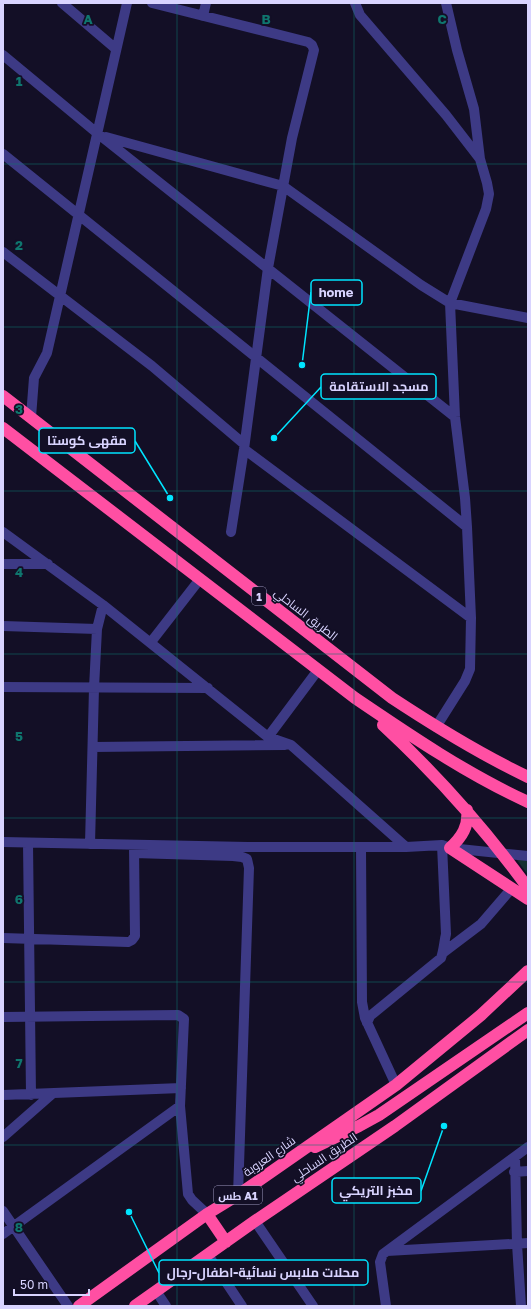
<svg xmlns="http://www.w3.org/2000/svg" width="531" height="1309" font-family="'Golos Text',Cairo,sans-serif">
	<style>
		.green { fill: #12302f }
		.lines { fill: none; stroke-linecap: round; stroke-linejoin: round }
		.minor { stroke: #3d3a85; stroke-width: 10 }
		.highway { stroke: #ff4fa3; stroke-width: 12 }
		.grid { fill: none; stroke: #0f766e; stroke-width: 1; stroke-opacity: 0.55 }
		.labels { text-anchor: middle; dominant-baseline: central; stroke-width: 3.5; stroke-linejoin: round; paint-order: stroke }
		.shield { fill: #130f26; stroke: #9e99be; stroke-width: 1 }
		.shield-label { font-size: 11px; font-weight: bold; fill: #d9d4ff }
		.street-label { font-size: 12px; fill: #d9d4ff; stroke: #130f26 }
		.grid-label { font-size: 13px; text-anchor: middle; font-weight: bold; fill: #0f766e; stroke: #130f26; stroke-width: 3.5; stroke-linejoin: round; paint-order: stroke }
		.leader { fill: none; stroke: #00e5ff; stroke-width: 1.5 }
		.callout-dot { fill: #00e5ff; stroke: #130f26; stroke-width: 1.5 }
		.callout { fill: #130f26; stroke: #00e5ff; stroke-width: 1.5 }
		.callout-label { font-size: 13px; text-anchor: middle; font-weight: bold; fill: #d9d4ff }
	</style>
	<rect width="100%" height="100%" fill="#130f26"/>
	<path class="green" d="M517,858l11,1v16l-11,-15z"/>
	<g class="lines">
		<path class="minor" d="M62,3l54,46
			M152,3l156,39 4,3 2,5 -22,88 -24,130 -24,181 -13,83
			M355,3l5,12 86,100 34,44 7,24 2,11 -3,15 -36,94 5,114 10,81 2,29 4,91 -1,51 -5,12 -29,46
			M446,3l11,47 17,59 6,50
			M203,16l3,-13
			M3,55l94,78 358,284
			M106,137l177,49 138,99 29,18 78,15
			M3,154l464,373
			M3,252l149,114 92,78
			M31,417l3,-39 13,-25 80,-350
			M244,449l227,169
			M3,532l100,73 165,132 23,8 115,102
			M3,564h45
			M3,626l94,3
			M151,642l49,-63
			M3,687l205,1
			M268,737l50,-67
			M93,747l192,-2
			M3,842l245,5h158l36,-2 8,3 78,8
			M28,843l3,252
			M90,844l4,-156 3,-59 6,-24
			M361,847l1,155 3,16 31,67
			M134,853l99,3 9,1 5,2 2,9 -11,327
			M3,938l125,4 4,-2 3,-4 -1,-89
			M444,952l37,-28 31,-36
			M3,1017l175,-2 6,4 -4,87 8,88 4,6 15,14
			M367,1023l3,-7 71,-58c3,-8 3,-16 5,-24l-4,-89
			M3,1095l178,-7
			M3,1137l49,-43
			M515,1157l2,87 4,62
			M514,1172l14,-1
			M3,1211l65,95
			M255,1221l58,85
			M3,1234l177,-128
			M387,1251l141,-8
			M208,1255l34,51
			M156,1291l10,15
			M386,1306l-6,-44 3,-8 145,-107"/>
		<path class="highway" d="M3,396l389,302c44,29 88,56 136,79
			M3,428l352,270c56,38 112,76 173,104
			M383,725c54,50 102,104 145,163
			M467,810c2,16 -5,27 -17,38l78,51
			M315,1147l44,-21 20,-11 149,-102
			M207,1214l19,28
			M79,1306l128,-92 31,-19 158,-110 85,-70 47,-44
			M135,1306l120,-85 140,-95 133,-96"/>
	</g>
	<path class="grid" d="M177,3v1303M354,3v1303M3,164h525M3,327h525M3,491h525M3,654h525M3,818h525M3,982h525M3,1145h525"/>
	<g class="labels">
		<g class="shield">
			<rect x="252" y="587" width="14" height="18" rx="3"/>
			<rect x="214" y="1186" width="48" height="18" rx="3"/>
		</g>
		<g class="shield-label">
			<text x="259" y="596">1</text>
			<text x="238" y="1195">طس A1</text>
		</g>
		<g class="street-label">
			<text transform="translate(306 614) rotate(38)">الطريق الساحلي</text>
			<text transform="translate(269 1156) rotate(-35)">شارع العروبة</text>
			<text transform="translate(324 1157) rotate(-34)">الطريق الساحلي</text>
		</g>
	</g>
	<g class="grid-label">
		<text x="88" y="24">A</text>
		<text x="266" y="24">B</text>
		<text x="442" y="24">C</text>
		<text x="19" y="86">1</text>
		<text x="19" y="250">2</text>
		<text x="19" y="414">3</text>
		<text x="19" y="577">4</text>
		<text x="19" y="741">5</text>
		<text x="19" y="904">6</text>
		<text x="19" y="1068">7</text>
		<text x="19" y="1232">8</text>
	</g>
	<path class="leader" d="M302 365L311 292M274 438L321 387M170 498L135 441M444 1126L421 1191M129 1212L159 1273"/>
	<g class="callout-dot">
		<circle cx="302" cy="365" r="4"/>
		<circle cx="274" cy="438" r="4"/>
		<circle cx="170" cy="498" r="4"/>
		<circle cx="444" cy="1126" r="4"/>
		<circle cx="129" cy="1212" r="4"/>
	</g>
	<g class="callout">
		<rect x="311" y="280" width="51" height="25" rx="4"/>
		<rect x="321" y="374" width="115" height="25" rx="4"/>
		<rect x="39" y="428" width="96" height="25" rx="4"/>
		<rect x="332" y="1178" width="89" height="25" rx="4"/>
		<rect x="159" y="1260" width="209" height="25" rx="4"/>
	</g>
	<g class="callout-label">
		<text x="336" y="297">home</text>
		<text x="379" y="391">مسجد الاستقامة</text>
		<text x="87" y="445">مقهى كوستا</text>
		<text x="376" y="1195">مخبز التريكي</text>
		<text x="263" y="1277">محلات ملابس نسائية-اطفال-رجال</text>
	</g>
	<rect width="531" height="1309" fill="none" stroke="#d9d4ff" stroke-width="8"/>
	<path d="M14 1289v6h75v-6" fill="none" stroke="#d9d4ff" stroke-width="2"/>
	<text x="20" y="1289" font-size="12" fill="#d9d4ff" stroke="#130f26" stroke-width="3" paint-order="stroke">50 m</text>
</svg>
